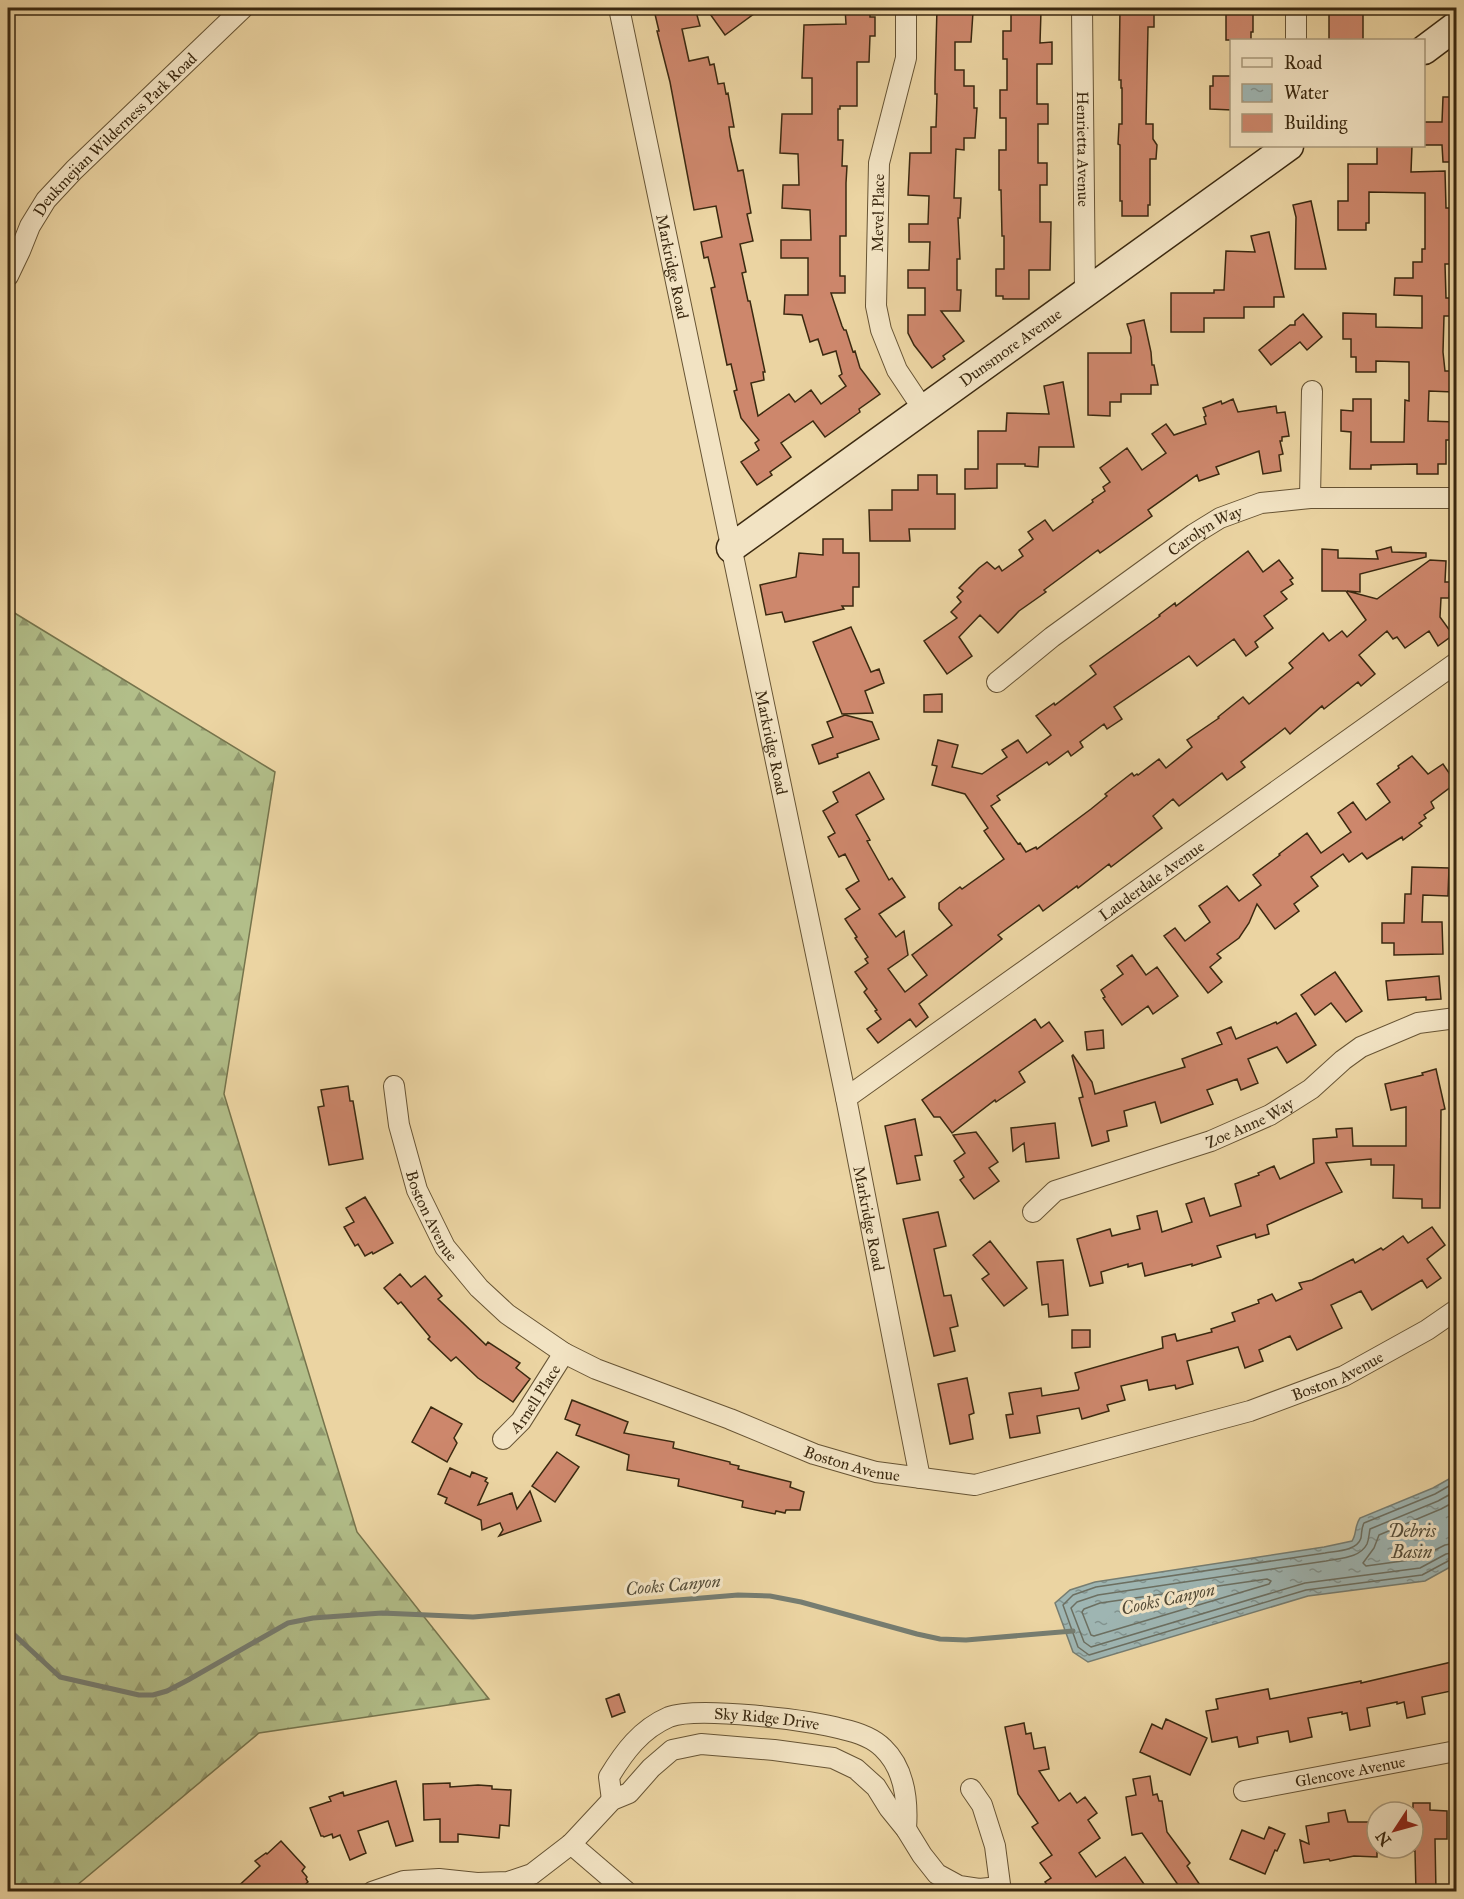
<svg xmlns="http://www.w3.org/2000/svg" width="1464" height="1899" font-family="'IM FELL Great Primer',serif">
	<style>
		.forest { fill: url(#forest-firs); stroke: #76744c; stroke-width: 1.5 }
		.water { fill: url(#water-ripples); stroke: #767d71; stroke-width: 1.5 }
		.lines { fill: none; stroke-linecap: round; stroke-linejoin: round }
		.shore { stroke: #6c6f61; stroke-width: 1.5 }
		.stream { stroke: #767d71; stroke-width: 5 }
		.building { fill: #cd876c; stroke: #3b2910; stroke-width: 1.5 }
		.street-casing { stroke: #675434; stroke-width: 22 }
		.secondary-casing { stroke: #3b2910; stroke-width: 31 }
		.street { stroke: #f2e3c3; stroke-width: 20 }
		.secondary { stroke: #f2e3c3; stroke-width: 28 }
		.labels { text-anchor: middle; dominant-baseline: central; stroke-width: 6; stroke-linejoin: round; paint-order: stroke }
		.street-label { font-size: 16px; fill: #3b2910; stroke: #f2e3c3 }
		.water-label { font-size: 18px; font-style: italic; fill: #544c38; stroke: #f2e3c3 }
	</style>
	<defs>
		<pattern id="forest-firs" width="22" height="20" patternUnits="userSpaceOnUse" patternTransform="scale(1.5)"><rect width="22" height="20" fill="#b2be89"/><path d="M5 1l3.5 6h-7zM16 11l3.5 6h-7z" fill="#929a6f"/></pattern>
		<pattern id="water-ripples" width="26" height="14" patternUnits="userSpaceOnUse" patternTransform="scale(1.5)"><rect width="26" height="14" fill="#9eb5b2"/><path d="M2 4q2-2 4 0t4 0M15 11q2-2 4 0t4 0" fill="none" stroke="#82938f"/></pattern>
	</defs>
	<rect width="100%" height="100%" fill="#ebd4a2"/>
	<filter id="stains"><feTurbulence type="fractalNoise" baseFrequency=".00333" numOctaves="4"/><feColorMatrix values="0 0 0 0 .2 0 0 0 0 .09 0 0 0 0 .02 0 0 0 .5 -.17"/></filter>
	<radialGradient id="worn" r=".72"><stop offset=".6" stop-color="#630" stop-opacity="0"/><stop offset="1" stop-color="#630" stop-opacity=".3"/></radialGradient>
	<path class="forest" d="M8,609l267,163 -51,322 133,438 132,167 -230,34 -189,158h-62z"/>
	<path class="water" d="M1456,1475v90l-4,1 -27,15 -117,15 -220,66 -15,-10 -18,-49 15,-13 25,-8 229,-35 28,-6c5,-7 2,-14 8,-23l73,-30z"/>
	<g class="lines">
		<path class="shore" d="M1456,1482l-21,12 -71,29c-3,6 -2,9 -3,15 -4,13 -25,13 -36,15l-229,34 -23,8 -10,10 15,42 11,8 217,-65 116,-15 28,-15h6
			M1456,1491l-18,10 -68,28c-1,5 -1,10 -3,15 -7,14 -27,14 -41,17l-228,34 -21,7 -6,6 13,34 7,5 214,-64 115,-15 26,-14 10,-2
			M1456,1501l-15,8 -62,26 -5,13 -11,15 3,3 51,-7 28,-14 11,-2
			M1267,1579l4,2 -2,3 -175,52 -3,-1 -9,-23 2,-3 16,-6z"/>
		<path class="stream" d="M8,1629l52,48 79,18h14l14,-4 21,-11 100,-57 25,-5 69,-5 91,4 265,-22 32,1 31,6 116,32 23,5 26,1 107,-9"/>
	</g>
	<path class="building" d="M665,8h30l5,18 -18,3 7,32 19,-4 2,8 4,-1 4,20 6,-1 2,11 2,-1 6,34h-5l1,9 8,35 5,-1 8,43 -4,1 6,27 -13,3 6,28 -4,1 6,28h2l15,71h-2l1,8 -13,3 7,33 31,-22 6,8 16,-12 10,14 25,-18 -7,-10 3,-2 -6,-23 -13,4 -5,-16 -8,3 -8,-27 -18,-1 1,-19h23v-37h-27v-18h30l-1,-30 -28,-2 1,-23h16l-1,-31 -18,-1 2,-39h30v-36h-10l2,-53 42,-1 -1,-16h25v9h5v19h-5l-1,26h-12v44h-17v3h-2v31h5l-1,26h5l-1,17v53h-6v40h5v17h-14l11,33 2,4h2l7,22 2,-1 5,17 20,26 -21,15 1,3 -35,25 -12,-16 -32,22 10,14 -21,15 2,3 -15,10 -16,-23 18,-12 -4,-7 4,-3 -18,-22 -7,-27 3,-1 -6,-26 -4,1 -16,-77 4,-1 -7,-30 -4,1 -3,-16 21,-5 -6,-31 -22,4 -24,-128 -13,-51h2l-5,-21z
		M720,8h42l-37,27 -15,-21z
		M937,8h28v4h8l-2,30h-16v28h9v16h10v22h3l-2,30h-11v12l-8,-1 -2,49h7l-1,20h-2l2,41h-3v31h4l-1,21h-19l23,30 -21,15 2,3 -13,9 -18,-23 -6,-12v-18h17v-27h-17v-18h21l1,-28h-21v-18h19l1,-28 -21,-1 2,-42h21v-26h5l1,-33h-2v-12z
		M1120,8h28v4h6v15h-6l-2,97h7v15l4,6 -1,14h-6v46h-2v11h-26v-15h-2v-56l-2,-1 1,-20h3v-36h-1v-8h-2z
		M1226,8h26v4h1v20h-2v8h-25z
		M1329,8h34v32h-34z
		M1011,10l30,1 -1,32 12,-1v22h-15v40h11v20h-10v39h9v22h-7v37h11l-1,48h-21v29h-26v-3h-7v-27h8v-33h-2l-1,-46h-2v-40h7v-32h-6v-28h7v-31h-4v-28h8z
		M1213,76h19v34l-22,-1v-23h3z
		M1443,97h13v65h-13l-1,-17h-18v-23h18z
		M1377,146h35l-1,26 34,-1 1,37h9l-1,56h-9l1,34h7l-1,18h-8l-1,36 2,19h8v21l-24,-1 -1,30 28,1v18h-10v24h-8v10h-21v-10l-46,1v4h-21l1,-37 -10,-1v-21l12,1v-12h18v43h33l1,-42 4,1v-39l-33,-1v11h-20v-15h-5v-18h-8v-26l33,1v13l46,1v-32l-28,-1 1,-17h18v-16h9v-13h3v-56l-56,-1v31h-3v7h-28v-29h10v-37h29z
		M1311,201l15,68h-31l1,-52 -3,-12z
		M1269,232l15,65h-10v10h-30v11h-40v14h-33v-39h43v-3h10l2,-39 29,1 -4,-16z
		M1303,314l19,23 -15,13 -7,-8 -29,23 -12,-15 31,-25h5v-4z
		M1144,320l7,32 1,13h2l4,20h-7v9h-30v8h-11v14l-22,-1v-62h43v-16l-4,-13z
		M1063,382l11,65h-35l-1,20 -13,-1v-2h-28v24l-32,1v-20h13v-38h28l1,-18 42,1 -5,-28z
		M1233,399l5,13 38,-6 1,7 8,-1 4,24 -7,1v4h-2l3,13 -4,1 2,16 -18,3 -4,-23 -43,16 3,7 -20,7 -2,-6 -49,35 4,6 -52,37 -2,-3 -54,40 2,2 -27,19 -21,22 -18,-18 -21,22 13,19 -25,18 -23,-33 33,-23 -6,-6 10,-10 -4,-5 6,-6 -4,-3 20,-20 8,-6 8,7 4,-3 3,5 21,-15 -4,-6 14,-11 -5,-7 17,-12 8,11 40,-29 -1,-2 13,-9 -2,-4 7,-5 -10,-14 27,-20 15,22 24,-17 -14,-19 14,-10 8,11 32,-11 -2,-7 2,-1 -3,-8 18,-7 1,3z
		M918,475h19v19h18v35h-46l1,12h-40l-1,-31h23v-20h26z
		M823,539h20v14h16v34h-6v19h-11l2,3 -59,13 -3,-10 -16,3 -6,-30 36,-8 3,-24 24,2z
		M1391,547l1,5 34,1v4l-66,17v18l-13,-1 30,8 53,-39 16,1 -1,21h5l-1,16h-8l-1,19 13,18 -15,11 -9,-15 -24,17 -8,-11 -4,2 -6,-8 -28,24 16,19 -14,12 -3,-4 -34,27 -2,-3 -32,28 -5,-6 -44,34 4,5 -18,13 -5,-7 -43,33 -6,-7 -20,17 9,12 -51,39 -2,-3 -31,24 -1,-2 -34,25 -4,-6 -41,30 4,4 -83,65 9,13 -12,10 -6,-8 -32,24 -11,-14 14,-10 -6,-8 2,-1 -13,-18 3,-3 -12,-17 13,-9 -3,-4 3,-2 -13,-19 2,-1 -12,-18 15,-10 -14,-20 13,-8 -14,-27 -6,3 -11,-20 7,-4 -12,-22 15,-9 -5,-10 36,-20 15,27 -28,16 14,25 -3,1 22,39 3,-2 13,19 -26,17 17,23 8,-6 4,24 -20,14 17,23 22,-17 -15,-20 40,-30 -13,-16v-6l21,-16 2,2 42,-30 -20,-28 4,-3 -23,-34 -33,-9 5,-19 -5,-1 6,-25 20,5 -6,22 30,7 25,-17 -5,-7 16,-10 9,13 24,-18 -15,-19 18,-13 1,2 41,-31 -6,-8 70,-50 -1,-1 16,-12 1,3 72,-55 15,21 16,-12 14,18 -3,2 3,4 -12,8 6,7 -23,17 9,12 -18,14 3,5 -12,9 -12,-17 -37,27 -8,-10 -75,51 8,12 -15,10 -3,-5 -24,18 3,5 -12,9 -3,-5 -19,14 -2,-3 -50,34 3,4 -9,6 27,38 2,-1 6,9 10,-5 1,2 54,-40 16,-13 -2,-2 27,-21 2,3 3,-2 1,1 21,-16 7,9 26,-21 -5,-7 32,-22 -1,-1 25,-20 6,7 44,-36 -4,-5 34,-30 6,8 13,-10 5,6 19,-17 -20,-29h-24v-42l16,1v8l40,1 -2,-8z
		M851,627l20,45 8,-3 5,14 -19,8 8,22 -31,1 -29,-72z
		M942,694v18h-18v-17z
		M845,715l27,7 7,17 -42,15 1,3 -19,7 -7,-19 21,-8 -6,-15z
		M1412,756l16,18 15,-10 13,19 -25,19 3,6 -10,7 2,3 -7,5 3,3 -19,14 -1,-3 -35,22 -5,-6 -13,9 -6,-8 -32,23 7,9 -24,18 5,7 -24,18 -18,-25 -8,19 -10,15 -22,16 4,4 -11,9 12,15 -14,11 -44,-57 11,-8 10,13 25,-19 -11,-16 28,-20 12,15 22,-16 -8,-10 27,-20 -1,-1 28,-21 14,20 30,-21 -13,-19 15,-11 13,18 24,-18 -13,-18 22,-16 -1,-2z
		M1412,867l37,1 -1,28 -25,-1 -1,27h20l1,32 -49,1v-12h-12v-20h22l1,-29h6z
		M1132,955l14,20 11,-8 21,29 -25,18 -5,-8 -26,19 -19,-27 2,-1 -4,-7 22,-16 -6,-8z
		M1335,972l27,39 -16,11 -15,-19 -16,12 -14,-20z
		M1439,976l2,23 -15,1v-3l-38,3 -2,-19z
		M1296,1013l20,32 -29,18 -10,-16 -29,12 10,24 -17,7 -4,-11 -30,11 6,14 -52,19 -6,-21 -31,9 3,15 -20,5 2,10 -17,5 -13,-48 4,-1 -11,-41 1,-1 19,27 3,12 90,-27 -3,-8 40,-15 -5,-11 14,-6 5,12 40,-17 1,2z
		M1035,1019l6,9 8,-6 14,19 -44,31 6,10 -29,20 -1,-2 -43,33 -12,-16h-6l-12,-17z
		M1103,1030l1,18 -17,2 -2,-18z
		M1436,1069l9,40 -4,1 -1,98h-18v-9l-29,-1 1,-33h-23v-6l-45,4 16,29 -75,33 2,9 -13,4 -1,-4 -38,12 4,11 -29,9v-2l-47,12 -3,-13 -14,4v-3l-27,8 2,11 -13,3 -13,-47 33,-10 2,7 28,-7 -3,-13 20,-5 5,21 30,-10 -6,-18 18,-6 6,18 31,-10 -6,-22 24,-9 -1,-2 16,-7 6,13 34,-16 -1,-24 24,-2 -1,-8 16,-1 1,18h53v-39l-15,3 -6,-26 38,-9 -1,-2z
		M348,1086l2,15h3l10,58 -34,6 -11,-58 6,-1 -3,-16z
		M915,1119l7,36 -7,1 5,24 -23,4 -12,-58z
		M1055,1123l4,35 -33,4 -2,-19 -11,8 -2,-23z
		M976,1132l22,30 -9,6 10,13 -25,18 -14,-19 4,-3 -10,-16 11,-8 -12,-18z
		M365,1197l28,46 -20,11 -1,-2 -7,4 -7,-12 -3,2 -11,-19 10,-5 -8,-14z
		M938,1212l8,34 -12,3 10,47 7,-1 7,31 -8,2 5,23 -21,5 -31,-137z
		M1432,1227l13,18 -18,14 14,19 -14,10 -5,-8 -50,30 -11,-19 -30,14 11,23 -45,22 -7,-14 -31,14 4,11 -18,7 -7,-21 -51,14 6,23 -17,5 -1,-4 -26,5 -2,-10 -26,6 4,14 -18,5 2,6 -27,8 -3,-11 -42,8 3,17 -30,5 -4,-23 7,-1 -4,-21 32,-5 1,8 36,-6 1,-2 -4,-15 88,-25 -1,-11 13,-3 2,7 35,-9 -1,-3 24,-8 -3,-8 27,-10 -1,-3 14,-6 4,7 26,-12 -3,-6 13,-3 41,-21 2,4 26,-15 2,2 20,-14 5,7z
		M990,1241l37,47 -23,18 -22,-27 7,-5 -16,-19z
		M1063,1260l5,55 -19,2 -1,-13 -6,1 -5,-43z
		M400,1274l11,13 14,-11 17,20 -4,3 48,46 2,-3 32,21 -4,5 14,11 -17,23 -35,-24 -22,-21 -5,4 -23,-22 2,-2 -29,-35 -3,2 -14,-16z
		M1072,1330h18v17l-18,1z
		M967,1378l7,35 -5,2 4,24 -23,5 -12,-60z
		M572,1400l56,22 -4,11 50,9 -1,6 57,14v2l9,2 -1,3 53,13 -1,5 14,5 -4,18h-14l-1,3 -9,-2 -1,3 -33,-7 1,-6 -65,-15 1,-7 -52,-9 2,-15 -53,-20 4,-10 -15,-6z
		M431,1407l31,17 -8,14 3,5 -10,19 -35,-20z
		M557,1452l22,15 -24,35 -23,-16z
		M450,1468l20,9 2,-5 15,6 -2,3 3,2 -10,22 34,-12 5,16 13,-18 11,30 -42,15 4,-6 -3,-7 -18,7 -1,-10 -36,-17 2,-5 -9,-4z
		M1456,1661v29l-34,7 3,17 -18,4 -3,-16 -7,2v-2l-30,6 3,18 -20,4 -3,-17 -5,1v-2l-34,6 4,19 -22,5 -2,-11 -31,6 1,6 -19,4 -2,-10 -25,5 -6,-31 12,-2 -2,-10 52,-10 2,10 91,-18v2z
		M619,1694l6,18 -13,5 -6,-18z
		M1166,1719l41,19 -17,37 -50,-23 12,-28 10,5z
		M1024,1723l2,11 5,-1 3,16 11,-2 4,22 -10,2 20,30 11,-8 7,10 8,-6 12,16 -9,7 12,18 -21,15 17,24 29,-20 19,27 -11,8h-81l-7,-10 6,-4 -11,-15 12,-8 -20,-28 6,-4 -20,-29 -13,-67z
		M1150,1776l3,19 4,-1 2,7h3l5,31 23,31 -3,3 13,19 -10,7h-7l-41,-59 -10,2 -6,-38 10,-2 -3,-16z
		M396,1781l17,60 -17,5 -8,-25 -30,10 8,22 -16,7 -10,-25 -7,3 -1,-4 -8,3 -1,-1h-2l-11,-28 21,-7 -2,-4 14,-5 1,4z
		M450,1783v4l28,-2 14,1v3l19,1 -2,36 -9,-1 -1,13 -41,-4v8h-18v-23l-16,1 -1,-36z
		M1413,1803h17v7l17,1v28h-12l1,53h-20l-1,-41h-2z
		M1345,1810l3,12h29v35l-23,-1 -24,5 -1,-2 -25,4 -4,-23 9,4 -3,-18 23,-4 -1,-9z
		M1269,1827l16,7 -8,17 -2,-1 -10,24 -35,-15 12,-29 22,9z
		M281,1841l24,26 -3,4 5,6 -1,2 2,3 -11,10h-65l28,-26 -5,-5 11,-8 1,1z"/>
	<g class="lines">
		<g class="street-casing">
			<g id="street">
				<path id="s1" d="M619,8l227,1090 74,380"/>
				<path d="M906,8v50l-27,105 -3,143 5,24 16,40 26,39"/>
				<path id="s2" d="M1082,8l3,284"/>
				<path d="M1296,40v-32"/>
				<path id="s3" d="M8,276l12,-25 10,-25 16,-26 28,-30 169,-162"/>
				<path d="M1310,498l2,-107"/>
				<path id="s4" d="M997,682l55,-45 142,-103 26,-16 41,-15 49,-5h146"/>
				<path id="s5" d="M394,1086l5,39 18,65 28,57 34,41 28,26 57,39 32,16 134,50 84,35 62,18 99,13 275,-74 94,-35 83,-46 29,-20"/>
				<path id="s6" d="M846,1098l610,-435"/>
				<path id="s7" d="M1033,1212l22,-21 156,-50 59,-26 41,-26 32,-29 18,-13 57,-24 38,-5"/>
				<path id="s8" d="M503,1439l18,-18 43,-68"/>
				<path d="M971,1789l11,16 13,41 6,46"/>
				<path id="s9" d="M1244,1791l212,-40"/>
				<path id="s10" d="M612,1800l-3,-23c15,-25 32,-48 60,-60 28,-11 142,3 173,12 14,3 31,9 41,19 22,21 25,53 23,81"/>
				<path d="M571,1844l56,48"/>
				<path d="M372,1892l32,-11 35,-2 38,4 31,-1 24,-8 39,-30 41,-44 17,-7 22,-25 21,-18 29,-6 73,6 59,8 23,11 20,18 13,21 17,21 16,26 15,19 22,12 20,3 21,-2"/>
			</g>
		</g>
		<g class="secondary-casing">
			<g id="secondary">
				<path d="M1424,50l32,-24"/>
				<path id="s11" d="M731,548l558,-402"/>
			</g>
		</g>
		<use href="#street" class="street"/>
		<use href="#secondary" class="secondary"/>
	</g>
	<g class="labels">
		<g class="street-label">
			<text stroke="none"><textPath href="#s3" startOffset="180">Deukmejian Wilderness Park Road</textPath></text>
			<text stroke="none"><textPath href="#s2" startOffset="141">Henrietta Avenue</textPath></text>
			<text transform="translate(878 213) rotate(-89)">Mevel Place</text>
			<text stroke="none"><textPath href="#s1" startOffset="264">Markridge Road</textPath></text>
			<text stroke="none"><textPath href="#s11" startOffset="344">Dunsmore Avenue</textPath></text>
			<text stroke="none"><textPath href="#s4" startOffset="258">Carolyn Way</textPath></text>
			<text stroke="none"><textPath href="#s1" startOffset="750">Markridge Road</textPath></text>
			<text stroke="none"><textPath href="#s6" startOffset="375">Lauderdale Avenue</textPath></text>
			<text stroke="none"><textPath href="#s7" startOffset="237">Zoe Anne Way</textPath></text>
			<text stroke="none"><textPath href="#s5" startOffset="136">Boston Avenue</textPath></text>
			<text stroke="none"><textPath href="#s1" startOffset="1236">Markridge Road</textPath></text>
			<text stroke="none"><textPath href="#s5" startOffset="1144">Boston Avenue</textPath></text>
			<text stroke="none"><textPath href="#s8" startOffset="52">Arnell Place</textPath></text>
			<text stroke="none"><textPath href="#s5" startOffset="640">Boston Avenue</textPath></text>
			<text stroke="none"><textPath href="#s10" startOffset="208">Sky Ridge Drive</textPath></text>
			<text stroke="none"><textPath href="#s9" startOffset="108">Glencove Avenue</textPath></text>
		</g>
		<g class="water-label">
			<text x="1412" y="1531">Debris<tspan x="1412" dy="21">Basin</tspan></text>
			<text transform="translate(673 1585) rotate(-5)">Cooks Canyon</text>
			<text transform="translate(1168 1599) rotate(-12)">Cooks Canyon</text>
		</g>
	</g>
	<rect width="1464" height="1899" fill="none" stroke="#ebd4a2" stroke-width="30"/>
	<rect x="9" y="9" width="1446" height="1881" fill="none" stroke="#3b2910" stroke-width="3"/>
	<rect x="15" y="15" width="1434" height="1869" fill="none" stroke="#3b2910" stroke-width="1.5"/>
	<rect x="1230" y="39" width="195" height="108" fill="#f2e3c3" stroke="#a9997b" stroke-width="1.5"/>
	<rect x="1242" y="58" width="30" height="9" fill="#f2e3c3" stroke="#a9997b" stroke-width="1.5"/>
	<text x="1284" y="69" font-size="18" fill="#3b2910">Road</text>
	<rect x="1242" y="84" width="30" height="18" fill="url(#water-ripples)" stroke="#a9997b" stroke-width="1.5"/>
	<text x="1284" y="99" font-size="18" fill="#3b2910">Water</text>
	<rect x="1242" y="114" width="30" height="18" fill="#cd876c" stroke="#a9997b" stroke-width="1.5"/>
	<text x="1284" y="129" font-size="18" fill="#3b2910">Building</text>
	<g transform="translate(1395 1830) rotate(234)"><circle r="28" fill="#f2e3c3" stroke="#a9997b" stroke-width="1.5"/>
	<path d="M0-4.5L10 22L0 15L-10 22Z" fill="#8f2418"/>
	<text y="-9" font-size="16" font-weight="bold" text-anchor="middle" fill="#3b2910">N</text>
	</g>
	<rect width="100%" height="100%" filter="url(#stains)"/>
	<rect width="100%" height="100%" fill="url(#worn)"/>
</svg>
